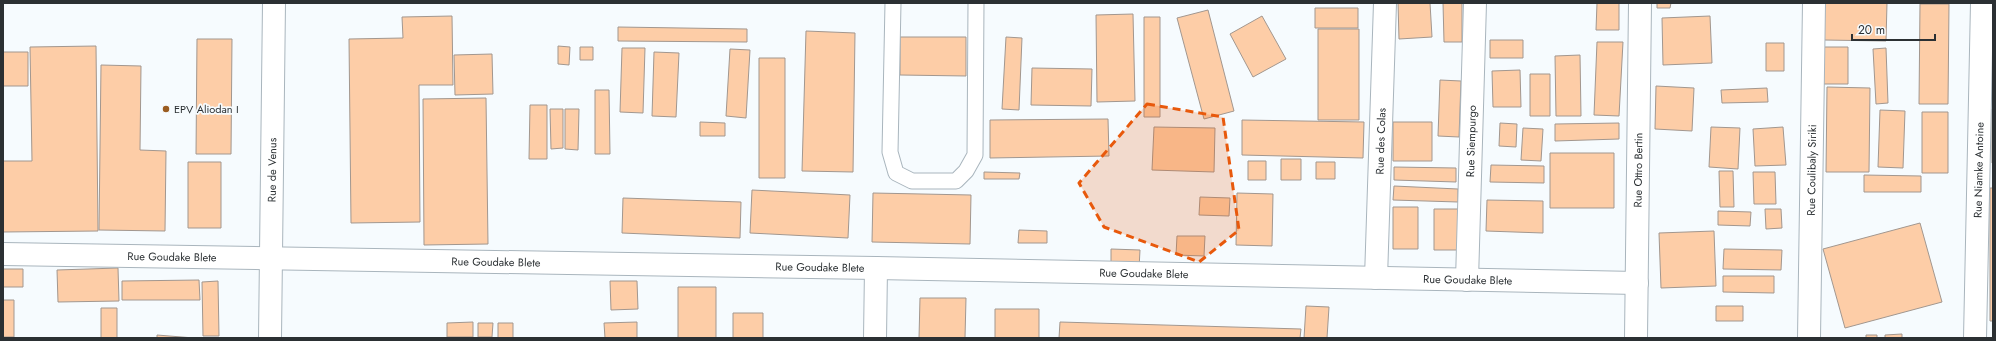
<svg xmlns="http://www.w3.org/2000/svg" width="1996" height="341" font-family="Jost,sans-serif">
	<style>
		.building { fill: #fdcda7; stroke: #a2978f }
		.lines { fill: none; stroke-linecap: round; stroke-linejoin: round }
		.lane-casing { stroke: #a9b5bd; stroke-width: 17 }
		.street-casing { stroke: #a9b5bd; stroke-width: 24 }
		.lane { stroke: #fff; stroke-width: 15 }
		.street { stroke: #fff; stroke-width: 22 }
		.marked { fill: #e8590c; fill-opacity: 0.2; stroke: #e8590c; stroke-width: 3; stroke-dasharray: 8 5; stroke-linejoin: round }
		.poi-dot { fill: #9a5c21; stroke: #f6fbfe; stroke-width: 1.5 }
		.labels { text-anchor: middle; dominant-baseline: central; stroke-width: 3.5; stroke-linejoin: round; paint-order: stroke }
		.poi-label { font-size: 11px; fill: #2b3033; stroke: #f6fbfe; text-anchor: start }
		.street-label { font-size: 11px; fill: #2b3033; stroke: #f6fbfe }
	</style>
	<rect width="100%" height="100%" fill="#f6fbfe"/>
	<path class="building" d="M1398,3h32l2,34 -33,2z
		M1443,3h19v39h-18z
		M1597,3h22v27h-23z
		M1657,3h14l-1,5h-13z
		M1824,3h63l-1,38 -62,-1z
		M1993,3v86h-2z
		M1920,4h29l-1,100h-29z
		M1315,8h43v20h-43z
		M1208,10l26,101 -30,8 -27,-101z
		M1133,14l2,87 -38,1 -1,-87z
		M452,16l1,69h-34l1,137 -69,1 -2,-184 54,-1 -1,-21z
		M1262,16l24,43 -33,18 -23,-43z
		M1710,16l2,47 -49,2 -1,-47z
		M1144,17h16v100h-16z
		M618,27l129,2v13l-129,-1z
		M1318,29h41v91h-41z
		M806,31l49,2 -2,139 -51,-1z
		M900,37h66v39l-66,-1z
		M1006,37l16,1 -3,72 -17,-1z
		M197,39h35l-1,115h-35z
		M1490,40h33v18h-33z
		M1597,42h26l-4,74 -25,-1z
		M1766,43h18v28h-18z
		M96,46l2,185 -95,1v-71h29l-2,-114z
		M558,46l12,1 -1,18 -11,-1z
		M580,47h13v13h-13z
		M1822,47h26v37h-26z
		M622,48h23l-2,65 -23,-1z
		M1886,48l2,55 -12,1 -3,-55z
		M730,49l20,1 -4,68 -20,-2z
		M3,52h25v34h-25z
		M654,52l25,1 -3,64 -24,-1z
		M492,54l1,40 -38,1 -1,-40z
		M1580,55l1,61h-25l-1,-60z
		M759,58h26v120h-26z
		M101,65l40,1 -1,84 26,1 -1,80 -66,-1z
		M1032,68l60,1 -1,37 -60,-1z
		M1520,70l1,37h-28l-1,-36z
		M1530,74h20v42h-20z
		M1440,80l21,1 -2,56 -21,-1z
		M1656,86l38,2 -2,43 -37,-2z
		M1827,87l43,1 -1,84h-43z
		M1767,88l1,14 -46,1 -1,-13z
		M595,90h14l1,64h-15z
		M486,98l2,146 -64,1 -1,-146z
		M530,105h17v54h-18z
		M550,109h13v39l-12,1z
		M565,109h14l-1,41 -13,-1z
		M1992,109h1v54h-1z
		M1880,110l25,1 -2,57 -25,-1z
		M1922,112h26v61h-26z
		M1108,119l1,37 -119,2v-38z
		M1242,120l122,2 -1,36 -121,-3z
		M700,122l25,1v13h-25z
		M1393,122h39v39h-39z
		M1500,123l17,1 -1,23 -17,-1z
		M1619,123v16l-64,2v-17z
		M1154,127l61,1 -1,44 -62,-2z
		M1711,127l29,1 -2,41 -29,-2z
		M1783,127l3,38 -31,1 -2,-37z
		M1523,128l20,1 -2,32 -20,-1z
		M1550,153h64v55h-64z
		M1281,159h20v21h-20z
		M1248,161h18v19h-18z
		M188,162h33v66h-33z
		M1316,162h19v17h-19z
		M1491,165l53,1v17l-54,-1z
		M1394,167l62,1v14l-62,-2z
		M1719,171h14l1,36h-14z
		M984,172l36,1 -1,6h-35z
		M1753,172h22l1,32h-22z
		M1864,175l57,1v16h-57z
		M1394,186l64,3v13l-65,-2z
		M1990,188h3v133h-3z
		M752,190l98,5 -2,43 -98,-5z
		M873,193l98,2 -1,49 -98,-2z
		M1237,193l36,1 -1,52 -36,-1z
		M1200,197l30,1 -1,18 -30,-1z
		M623,198l118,4 -1,36 -118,-5z
		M1487,200l56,1v32l-57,-2z
		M1393,207h25v42h-25z
		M1434,209h25v41h-25z
		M1765,209h16l1,19 -16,1z
		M1718,211l33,1 -1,14 -32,-1z
		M1920,223l22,79 -97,26 -22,-79z
		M1019,230l28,1v12h-29z
		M1714,231l2,55 -55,2 -2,-55z
		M1177,236h28l-1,20 -28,-1z
		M1111,249l29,1 -1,19 -28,-1z
		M1724,249l58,1 -1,20 -58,-1z
		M118,268l1,33 -61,1 -1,-32z
		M3,269h20v18h-20z
		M1723,276h51v17l-51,-1z
		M199,280l1,20h-78v-19z
		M218,281l1,55h-16l-1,-54z
		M610,281h27l1,28 -27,1z
		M678,287h38v51h-38z
		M920,298h46l-1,40h-46z
		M3,300h11v37h-11z
		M1306,306l23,1 -2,31h-23z
		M1716,306h27v15h-27z
		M101,308h16v30h-16z
		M995,309h44v29h-44z
		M733,313h30v25h-30z
		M473,322v15h-26v-14z
		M637,322v16h-32l-1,-15z
		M1060,322l241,7 -1,9h-241z
		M478,323h15l-1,14h-14z
		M498,323h15v15h-15z
		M1902,334v4h-17v-3z
		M157,335l37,3h-37z
		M1866,335h11v3h-11z"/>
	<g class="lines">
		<g class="lane-casing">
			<path id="lane" d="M893,3l-3,149 6,21 16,8h44l10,-10 9,-16 1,-152"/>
		</g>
		<g class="street-casing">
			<g id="street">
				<path id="s1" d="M3,254l873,14 761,15"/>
				<path id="s2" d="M1376,278l9,-275"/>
				<path id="s3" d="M1467,280l8,-277"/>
				<path id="s4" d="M270,338l4,-335"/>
				<path d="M875,338l1,-70"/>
				<path id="s5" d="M1636,338l4,-335"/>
				<path id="s6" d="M1809,338l5,-335"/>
				<path id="s7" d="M1975,338l7,-335"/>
			</g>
		</g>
		<use href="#lane" class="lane"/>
		<use href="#street" class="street"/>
	</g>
	<path class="marked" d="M1147,104l76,13 16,113 -40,32 -95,-35 -25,-44z"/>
	<circle class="poi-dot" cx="166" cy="109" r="4"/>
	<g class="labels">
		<g class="poi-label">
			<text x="174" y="109">EPV Aliodan I</text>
		</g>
		<g class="street-label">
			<text stroke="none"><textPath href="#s2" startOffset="137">Rue des Colas</textPath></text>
			<text stroke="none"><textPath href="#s3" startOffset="139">Rue Siempurgo</textPath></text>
			<text stroke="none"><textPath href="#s4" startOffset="168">Rue de Venus</textPath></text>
			<text stroke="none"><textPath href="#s6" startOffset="168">Rue Coulibaly Siriki</textPath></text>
			<text stroke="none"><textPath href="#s7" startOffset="168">Rue Niamke Antoine</textPath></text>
			<text stroke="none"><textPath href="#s5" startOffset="168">Rue Ottro Bertin</textPath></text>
			<text stroke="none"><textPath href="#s1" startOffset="169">Rue Goudake Blete</textPath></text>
			<text stroke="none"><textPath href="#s1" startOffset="493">Rue Goudake Blete</textPath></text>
			<text stroke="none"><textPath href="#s1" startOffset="817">Rue Goudake Blete</textPath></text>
			<text stroke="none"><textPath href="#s1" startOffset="1141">Rue Goudake Blete</textPath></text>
			<text stroke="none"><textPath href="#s1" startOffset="1465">Rue Goudake Blete</textPath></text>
		</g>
	</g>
	<rect width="1996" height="341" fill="none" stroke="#2b3033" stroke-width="8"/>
	<path d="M1852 34v6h83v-6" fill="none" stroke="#2b3033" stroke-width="2"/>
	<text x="1858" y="34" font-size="12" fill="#2b3033" stroke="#f6fbfe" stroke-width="3" paint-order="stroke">20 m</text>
</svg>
